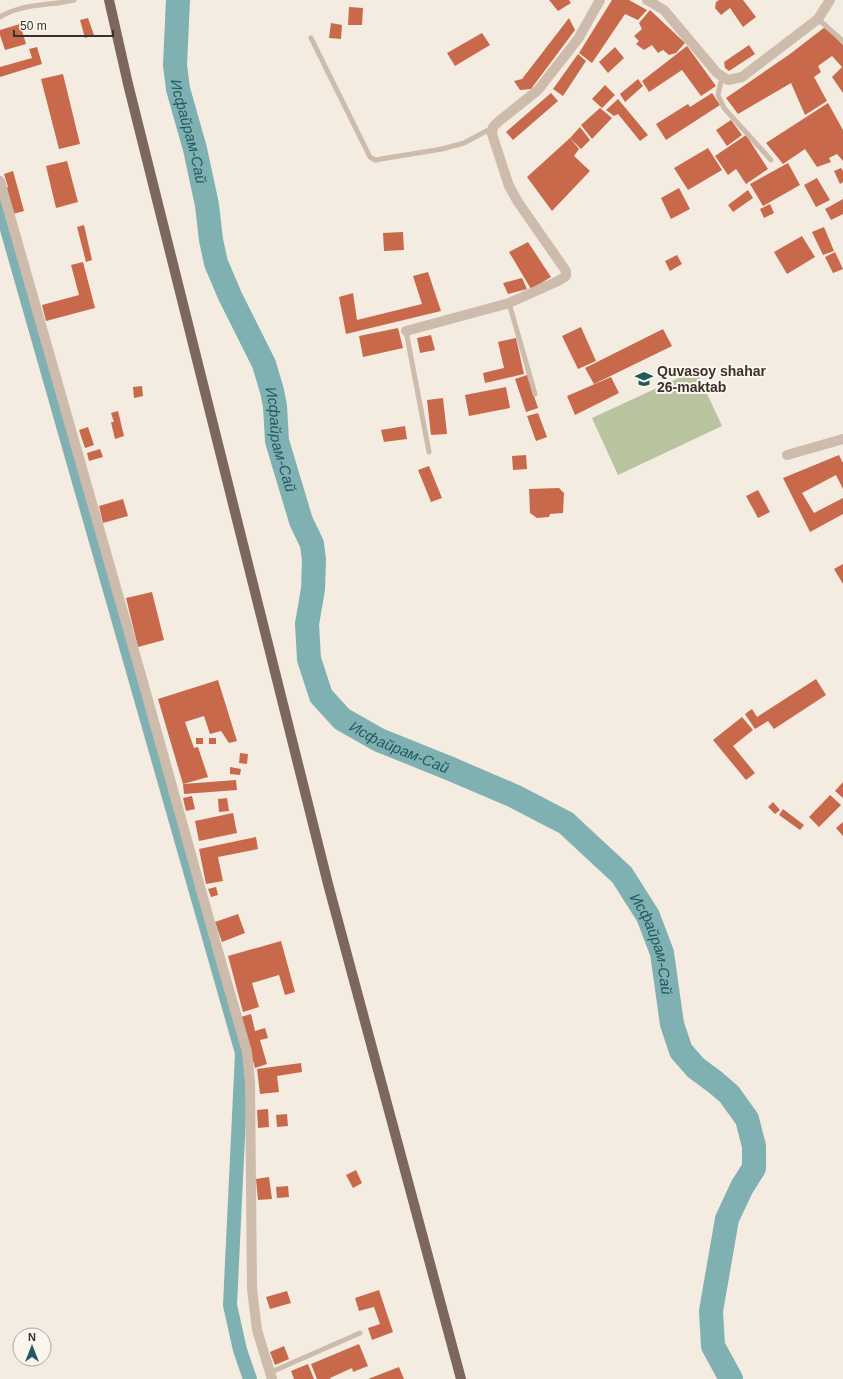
<svg xmlns="http://www.w3.org/2000/svg" width="843" height="1379" font-family="Helvetica,sans-serif">
	<style>
		.park { fill: #b8c4a0 }
		.lines { fill: none; stroke-linecap: round; stroke-linejoin: round }
		.canal { stroke: #7fb0b2; stroke-width: 14 }
		.river { stroke: #7fb0b2; stroke-width: 24 }
		.building { fill: #c8694b }
		.lane { stroke: #cdbbac; stroke-width: 5 }
		.street { stroke: #cdbbac; stroke-width: 10 }
		.primary { stroke: #7d675c; stroke-width: 10 }
		.labels { text-anchor: middle; dominant-baseline: central; stroke-width: 4; stroke-linejoin: round; paint-order: stroke }
		.poi-label { font-size: 14px; font-weight: bold; fill: #3b302b; stroke: #fbf5ee; text-anchor: start }
		.water-label { font-size: 15px; font-style: italic; fill: #1f5a5e; stroke: #fbf5ee }
	</style>
	<rect width="100%" height="100%" fill="#f4ebe1"/>
	<path class="park" d="M696,370l26,56 -104,49 -26,-57z"/>
	<g class="lines">
		<path class="canal" d="M0,205l242,848 -12,252 10,45 10,29"/>
		<path class="river" id="s1" d="M178,0l-3,65 3,24 17,60 12,56 4,35 5,23 14,33 34,68 8,27 3,15 2,35 24,80 11,23 2,16 -1,29 -6,35 2,35 12,37 21,23 37,21 72,29 63,27 52,27 56,52 26,41 14,37 10,71 9,27 15,17 19,14 14,12 18,25 7,27v22l-12,19 -15,32 -16,92 2,35 18,33"/>
	</g>
	<path class="building" d="M549,0h20l2,3 -13,8z
		M612,0h17l18,10 -9,10 -13,-6 -33,49 -13,-10z
		M719,0h24l13,17 -13,10 -13,-19 -9,7 -6,-7 1,-6z
		M349,7l14,1 -1,17h-14z
		M650,10l35,33 -9,10 -7,2 -6,-5 -5,3 -6,-8 -8,5 -8,-6 3,-3 -5,-5 8,-7 -3,-6z
		M88,18l6,17 -9,3 -5,-18z
		M569,18l6,12 -44,59 -11,1 -6,-9 8,-2z
		M331,23l11,2 -1,14 -12,-1z
		M20,24l6,20 -21,6 -5,-15v-5z
		M825,27l18,18v48l-11,-16 10,-10 -10,-11 -14,10 3,6 -7,5 13,24 -22,14 -14,-32 -53,31 -12,-16 64,-44z
		M482,33l8,12 -35,21 -8,-13z
		M749,45l6,9 -26,17 -4,-3 -1,-6z
		M687,46l29,40 -15,10 -19,-26 -33,22 -7,-11z
		M37,47l5,17 -42,13v-10l32,-9 -3,-9z
		M615,47l9,11 -16,15 -9,-11z
		M578,54l8,7 -23,35 -10,-7z
		M63,74l17,70 -21,5 -18,-70z
		M638,79l5,7 -18,16 -5,-8z
		M605,85l10,10 -13,13 -10,-9z
		M551,93l7,8 -45,39 -7,-8z
		M712,93l8,12 -54,35 -10,-16 32,-20 2,3z
		M618,99l30,36 -8,6 -22,-27 -4,2 -8,-6z
		M828,103l15,27v31l-6,-7 -8,4 2,4 -14,5 -12,-18 -22,15 -17,-21z
		M600,108l12,10 -20,21 -11,-14z
		M731,120l11,15 -15,11 -11,-16z
		M580,127l10,13 -9,9 -11,-11z
		M746,135l22,34 -22,15 -10,-15 -8,6 -13,-19z
		M570,138l9,11 -5,7 16,15 -38,40 -25,-34z
		M708,148l14,22 -34,20 -14,-22z
		M67,161l11,41 -22,6 -10,-42z
		M788,163l12,22 -37,21 -13,-22z
		M841,168l2,3v11l-3,2 -6,-13z
		M13,171l11,40 -11,3 -7,-26 2,-1 -4,-13z
		M817,178l13,22 -14,7 -12,-22z
		M679,188l11,21 -19,10 -10,-21z
		M748,190l5,8 -20,14 -5,-7z
		M843,199v15l-12,6 -6,-11z
		M770,204l4,9 -10,5 -4,-9z
		M84,225l8,35 -6,2 -9,-35z
		M824,227l10,24 -11,4 -11,-23z
		M403,232l1,18 -20,1 -1,-18z
		M802,236l13,21 -28,17 -13,-22z
		M528,242l23,35 -20,12 -22,-37z
		M835,252l8,17 -10,4 -8,-16z
		M677,255l5,9 -12,7 -5,-10z
		M83,262l12,46 -49,13 -4,-16 37,-10 -8,-30z
		M428,272l13,39 -95,23 -7,-37 14,-4 4,27 65,-16 -9,-28z
		M522,278l5,11 -19,5 -5,-11z
		M581,327l15,34 -18,8 -16,-33z
		M398,328l5,20 -40,9 -4,-21z
		M663,329l9,17 -78,38 -9,-16z
		M431,335l4,15 -15,3 -3,-15z
		M516,338l8,36 -39,9 -2,-10 21,-5 -6,-26z
		M527,375l11,33 -12,4 -11,-33z
		M611,377l8,16 -44,22 -8,-19z
		M142,386l1,10 -9,2 -1,-11z
		M506,387l4,21 -41,8 -4,-21z
		M443,398l4,36 -16,1 -4,-35z
		M118,411l6,25 -9,3 -4,-17h3l-3,-9z
		M538,413l9,24 -11,4 -9,-25z
		M405,426l2,13 -23,3 -3,-12z
		M88,427l6,18 -9,3 -6,-18z
		M100,449l3,8 -14,4 -2,-8z
		M526,455l1,14 -14,1 -1,-14z
		M839,455l4,8v26l-7,-14 -34,18 12,20 29,-15v16l-33,18 -27,-54z
		M429,466l13,32 -11,4 -13,-32z
		M559,488l5,5 -1,20 -13,1 -1,3 -12,1 -7,-5 -1,-24z
		M758,490l12,22 -12,6 -12,-22z
		M123,499l5,17 -25,7 -4,-17z
		M843,564v20l-9,-15z
		M152,592l12,48 -26,7 -12,-49z
		M816,679l10,16 -52,34 -6,-8 -13,8 -10,-15 7,-5 5,8z
		M218,680l19,61 -8,2 -8,-12 -11,3 -6,-18 -19,6 9,26 4,-1 10,30 -25,7 -25,-85z
		M742,717l11,13 -20,16 22,27 -9,7 -33,-40z
		M196,738h7v6h-7z
		M209,738h7v6h-7z
		M240,753l8,1 -1,10 -8,-1z
		M230,767l11,2 -1,6 -10,-1z
		M236,780l1,10 -53,4 -1,-10z
		M843,782v16l-8,-7z
		M830,795l11,10 -22,22 -10,-10z
		M192,796l3,13 -9,2 -3,-13z
		M227,798l2,13 -10,1 -1,-13z
		M773,802l7,8 -5,4 -7,-7z
		M783,809l21,16 -4,5 -21,-15z
		M233,813l4,20 -38,8 -4,-20z
		M843,822v14l-7,-8z
		M256,837l2,12 -40,8 5,24 -17,3 -7,-35z
		M216,887l2,8 -7,2 -3,-8z
		M238,914l7,19 -23,9 -7,-20z
		M281,941l14,51 -10,3 -6,-20 -27,8 7,24 -16,5 -15,-56z
		M251,1014l4,17 10,-3 3,10 -8,2 7,24 -12,4 -14,-51z
		M301,1063l1,9 -25,4 2,16 -19,2 -3,-25z
		M268,1109l1,18 -11,1 -1,-18z
		M287,1114l1,12 -11,1 -1,-12z
		M356,1170l6,13 -9,5 -7,-13z
		M269,1177l3,22 -14,1 -2,-21z
		M288,1186l1,11 -12,1 -1,-11z
		M379,1290l14,42 -21,8 -4,-12 12,-4 -6,-17 -15,4 -4,-13z
		M287,1291l4,12 -21,6 -4,-12z
		M359,1344l9,22 -15,6 -1,-4 -22,10 1,1h-14l-6,-15z
		M284,1346l5,13 -14,6 -5,-13z
		M308,1364l6,15h-20l-3,-8z
		M399,1367l5,12h-36z"/>
	<g class="lines">
		<path class="lane" d="M0,17c22,-14 50,-11 74,-17
			M818,19l25,22
			M311,38l59,119 5,3 67,-11 22,-6 28,-15
			M722,76l-4,19 6,13 47,52
			M509,303l26,91
			M406,331l23,121
			M269,1373l91,-40"/>
		<path class="street" d="M647,0l17,10 53,63 11,7 14,-3 76,-58 12,-19
			M0,181l141,494 77,276 29,101 3,30 2,207 5,41 15,49
			M406,331l103,-28 49,-22 8,-5v-5l-48,-69 -9,-16 -17,-52 1,-7 5,-5 40,-32 40,-51 22,-39
			M787,455l56,-16"/>
		<path class="primary" d="M109,0l19,84 200,800 133,495"/>
	</g>
	<defs>
		<g id="school-bare" transform="scale(1.38)"><path d="M0-5L7-2L0 1L-7-2ZM-4 1L0 2.5L4 1V4Q0 6-4 4Z" fill="#1f5a5e" stroke="#fbf5ee" stroke-width="2.5" paint-order="stroke"/></g>
	</defs>
	<g fill-rule="evenodd">
		<use href="#school-bare" x="644" y="379"/>
	</g>
	<g class="labels">
		<g class="poi-label">
			<text x="657" y="371">Quvasoy shahar<tspan x="657" dy="16">26-maktab</tspan></text>
		</g>
		<g class="water-label">
			<text stroke="none"><textPath href="#s1" startOffset="133">Исфайрам-Сай</textPath></text>
			<text stroke="none"><textPath href="#s1" startOffset="457">Исфайрам-Сай</textPath></text>
			<text stroke="none"><textPath href="#s1" startOffset="817">Исфайрам-Сай</textPath></text>
			<text stroke="none"><textPath href="#s1" startOffset="1153">Исфайрам-Сай</textPath></text>
		</g>
	</g>
	<g transform="translate(32 1347)"><circle r="19" fill="#fbf5ee" stroke="#aea6a0"/>
	<path d="M0-3L7 15L0 10L-7 15Z" fill="#1f5a5e"/>
	<text y="-6" font-size="11" font-weight="bold" text-anchor="middle" fill="#3b302b">N</text>
	</g>
	<path d="M14 30v6h99v-6" fill="none" stroke="#3b302b" stroke-width="2"/>
	<text x="20" y="30" font-size="12" fill="#3b302b" stroke="#fbf5ee" stroke-width="3" paint-order="stroke">50 m</text>
</svg>
